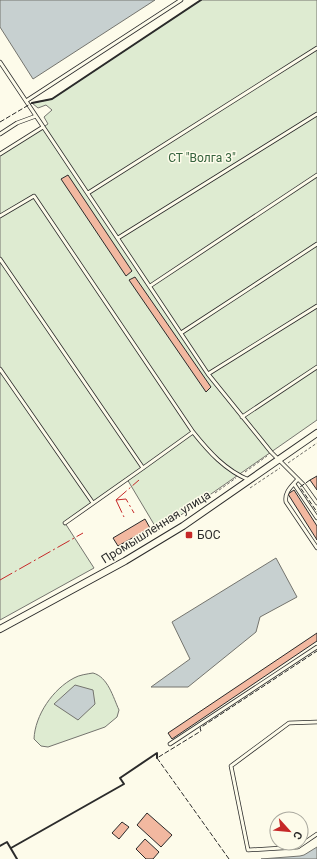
<svg xmlns="http://www.w3.org/2000/svg" width="317" height="859" font-family="Roboto,sans-serif">
	<style>
		.green { fill: #deebd1; stroke: #74746e }
		.water { fill: #c7d0d0; stroke: #74746e }
		.building { fill: #f2b8a0; stroke: #2b2b2b }
		.lines { fill: none; stroke-linecap: round; stroke-linejoin: round }
		.lane-casing { stroke: #2b2b2b; stroke-width: 4.5 }
		.street-casing { stroke: #2b2b2b; stroke-width: 8 }
		.path { stroke: #6a6964; stroke-width: 1; stroke-dasharray: 3 2; stroke-linecap: butt }
		.lane { stroke: #fdfbea; stroke-width: 3 }
		.street { stroke: #fdfbea; stroke-width: 6 }
		.fence { stroke: #2b2b2b; stroke-width: 1; stroke-dasharray: 5 2; stroke-linecap: butt }
		.wall { stroke: #2b2b2b; stroke-width: 2 }
		.power { stroke: #c62828; stroke-width: 1; stroke-dasharray: 14 3 2 3; stroke-linecap: butt }
		.poi-dot { fill: #c62828; stroke: #fdfbea; stroke-width: 1.5 }
		.labels { text-anchor: middle; dominant-baseline: central; stroke-width: 3; stroke-linejoin: round; paint-order: stroke }
		.park-label { font-size: 12px; fill: #34623c; stroke: #fdfbea }
		.street-label { font-size: 12px; fill: #2b2b2b; stroke: #fdfbea }
		.poi-label { font-size: 12px; fill: #2b2b2b; stroke: #fdfbea; text-anchor: start }
	</style>
	<rect width="100%" height="100%" fill="#fdfbea"/>
	<path class="green" d="M201,0h116v420l-159,111 -31,-52 -62,44 29,45 -94,52v-466l48,-30 -4,-7 8,-7 -6,-5 -8,3 -6,-5 20,-4z
		M93,673c15,4 20,24 26,37l-2,7 -12,10 -57,20 -7,-1 -7,-7c1,-24 19,-50 40,-61 5,-3 13,-4 19,-5z"/>
	<path class="water" d="M0,0h155l-122,79 -33,-52z
		M276,558l21,39 -37,20 -4,15 -68,55h-37l39,-28 -18,-37z
		M75,685l18,5 2,14 -17,16 -24,-16z
		M317,847v12h-56l39,-3 4,-1z"/>
	<path class="building" d="M68,175l64,96 -6,5 -65,-97z
		M135,277l76,110 -5,5 -77,-112z
		M317,476v14l-7,-10z
		M294,490l23,36v14l-29,-46z
		M145,519l5,9 -32,18 -5,-8z
		M317,633v8l-145,98 -4,-6z
		M147,813l25,22 -11,12 -24,-22z
		M122,822l7,5 -10,12 -7,-6z
		M145,839l14,13 -6,7h-7l-10,-10z"/>
	<g class="lines">
		<g class="lane-casing">
			<path id="lane" d="M0,62l208,312 63,78 33,33 13,18
				M26,101l155,-101
				M0,134l17,-11 19,-7
				M0,154l43,-27
				M88,193l229,-145
				M0,216l34,-20 159,236c16,20 32,38 56,48
				M118,238l199,-124
				M0,259l143,209 -78,55
				M150,286l167,-111
				M181,333l136,-89
				M0,369l93,134
				M208,374l109,-68
				M242,417l75,-50
				M143,468l50,-36
				M298,479c-6,7 -14,13 -12,23l31,46
				M294,484l23,34
				M317,722l-28,1 -58,43 17,84 50,-3 19,-13
				M170,744l147,-97"/>
		</g>
		<g class="street-casing">
			<path id="street" d="M0,629l125,-68 58,-35 134,-93"/>
		</g>
		<path class="path" d="M288,463l29,-20
			M245,472l22,-16
			M250,488l30,-20
			M215,493l21,-15"/>
		<use href="#lane" class="lane"/>
		<use href="#street" class="street"/>
		<path class="fence" d="M0,122l32,-19
			M310,480l-10,7 17,25
			M229,859l-72,-101 44,-27 -1,-3 117,-77"/>
		<path class="wall" d="M32,103l20,-4 149,-99
			M0,846l7,-4 10,17
			M11,848l113,-64 -4,-6 37,-25v5"/>
		<path class="power" d="M116,500l23,-20
			M116,500l10,-1 8,14
			M116,500l8,17
			M0,580l83,-47"/>
	</g>
	<rect class="poi-dot" x="185" y="531" width="8" height="8" rx="2"/>
	<g class="labels">
		<g class="park-label">
			<text x="202" y="158">СТ "Волга 3"</text>
		</g>
		<g class="street-label">
			<text transform="translate(156 527) rotate(-32)">Промышленная улица</text>
		</g>
		<g class="poi-label">
			<text x="197" y="535">БОС</text>
		</g>
	</g>
	<g transform="translate(289 831) rotate(117)"><circle r="19" fill="#fdfbea" stroke="#a9a89e"/>
	<path d="M0-3L7 15L0 10L-7 15Z" fill="#c62828"/>
	<text y="-6" font-size="11" font-weight="bold" text-anchor="middle" fill="#2b2b2b">С</text>
	</g>
</svg>
